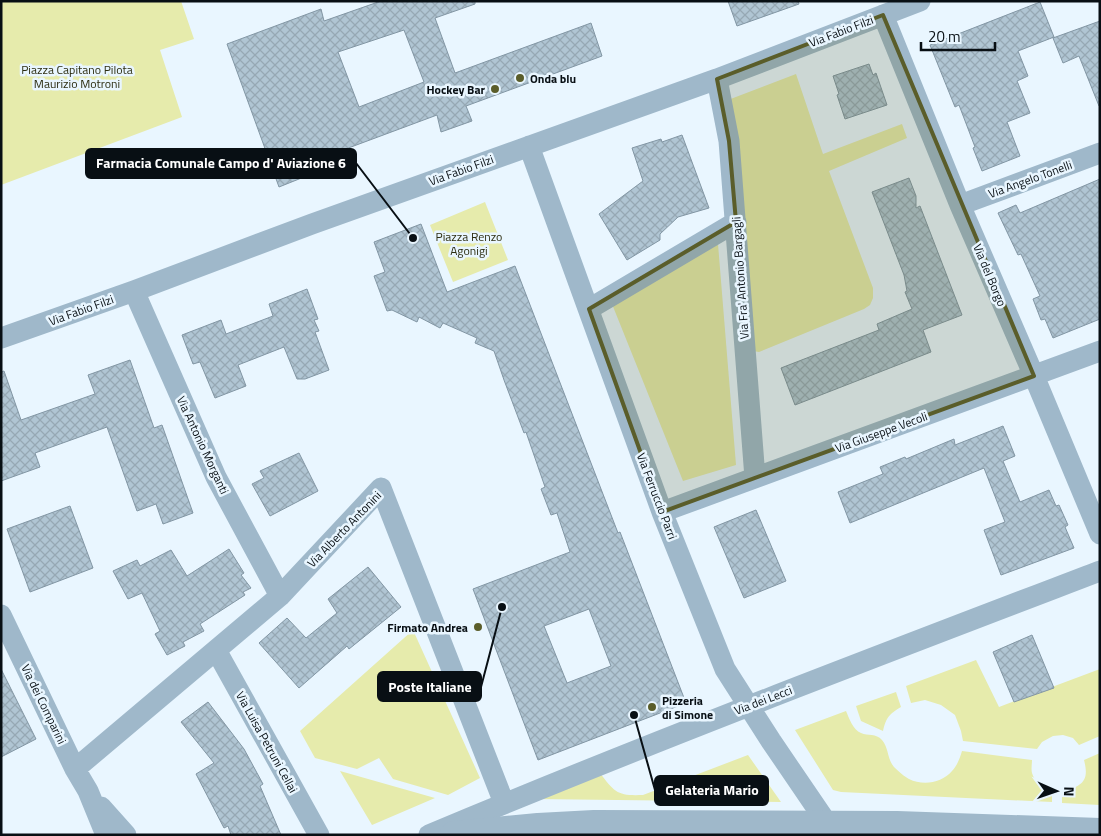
<svg xmlns="http://www.w3.org/2000/svg" width="1101" height="836" font-family="'Titillium Web',sans-serif">
	<style>
		.green { fill: #e6ebac }
		.building { fill: url(#building-cross-hatch); stroke: #8296a4; fill-rule: evenodd }
		.lines { fill: none; stroke-linecap: round; stroke-linejoin: round }
		.minor { stroke: #9fb8ca; stroke-width: 21 }
		.tertiary { stroke: #9fb8ca; stroke-width: 28 }
		.marked { fill: #5a5d2a; fill-opacity: 0.2; stroke: #5a5d2a; stroke-width: 4; stroke-linejoin: round }
		.poi-dot { fill: #5a5d2a; stroke: #e9f6ff; stroke-width: 2 }
		.labels { text-anchor: middle; dominant-baseline: central; stroke-width: 5; stroke-linejoin: round; paint-order: stroke }
		.street-label { font-size: 12px; fill: #080f14; stroke: #e9f6ff }
		.park-label { font-size: 12px; fill: #2c2d11; stroke: #e9f6ff }
		.poi-label { font-size: 12px; font-weight: bold; fill: #080f14; stroke: #e9f6ff; text-anchor: start }
		.leader { fill: none; stroke: #080f14; stroke-width: 2 }
		.callout-dot { fill: #080f14; stroke: #e9f6ff; stroke-width: 2 }
		.callout { fill: #080f14; stroke: #080f14; stroke-width: 2 }
		.callout-label { font-size: 14px; text-anchor: middle; font-weight: bold; fill: #fff }
	</style>
	<defs>
		<pattern id="building-cross-hatch" width="8" height="8" patternUnits="userSpaceOnUse" patternTransform="scale(1.25)"><rect width="8" height="8" fill="#b0c5d3"/><path d="M0 0l8 8M0 8l8-8" fill="none" stroke="#96a8b4"/></pattern>
	</defs>
	<rect width="100%" height="100%" fill="#e9f6ff"/>
	<path class="green" d="M1,1h180l13,38 -34,11 22,67 -181,68z
		M796,74l27,80 79,-30 5,14 -78,33 44,117v10l-3,7 -6,4 -105,43 -6,-1 -25,-251z
		M485,202l23,58 -55,22 -23,-57z
		M718,244l18,221 -53,16 -71,-177z
		M413,630l67,148 -32,17 -55,-16 -14,-21 -22,11 -42,-11 -15,-27z
		M976,660l23,47 101,-38v67l-21,9 -6,-7 -10,-3 -10,1 -11,6 -5,7 -74,-8 -2,-10 -6,-16 -14,-10 -16,-5 -14,3 -5,-17z
		M896,692l5,15c-12,7 -15,11 -18,24l-22,-10 -5,-15z
		M846,711c3,7 7,19 15,22 7,3 15,0 21,7 7,8 5,19 12,27 4,4 11,10 15,12 14,7 33,4 43,-8 5,-5 8,-13 10,-20l70,9c0,4 -1,9 0,13 2,8 12,16 20,19v10l-211,-10 -8,-2 -38,-60z
		M1100,753v52l-38,-2v-10c19,-8 28,-10 22,-33z
		M748,755l33,47 -247,-3 66,-26c15,20 18,23 43,22z
		M340,771l95,27 -63,27z"/>
	<path class="building" d="M381,1h94v3l-40,14 20,55 136,-50 11,33 -136,50 6,15 -31,11 -4,-17 -137,51 4,11 -25,10 -52,-143 94,-35 3,12zM404,30l20,52 -65,25 -21,-55z
		M728,1h70l1,3 -62,22z
		M1040,2l14,35 -36,14 10,25 -11,5 13,32 -23,9 13,34 -38,15 -9,-23 2,-1 -16,-42 -4,2 -25,-62z
		M1100,21v85h-1l-20,-50 -16,7 -10,-25z
		M869,64l4,11 3,-2 11,32 -42,14 -8,-24 2,-1 -6,-18z
		M682,135l27,73 -31,9 -18,17v6l-33,20 -28,-46 44,-33 -11,-33 29,-9 1,3z
		M909,178l7,18v12l4,-2 42,109 -39,15 8,22 -136,53 -14,-37 98,-38 -2,-6 35,-15 -7,-17 2,-1 -3,-16 -32,-83z
		M1100,179v140l-47,19 -8,-19 -4,1 -8,-21 7,-3 -19,-42 -3,1 -20,-42 18,-8 4,8z
		M421,224l26,68 68,-26 103,267 2,-1 66,171 -148,57 -65,-171 97,-37 -13,-39 -6,2 -10,-26 4,-2 -19,-55 -2,1 -20,-53 -10,-29 -19,-8 2,-5 -34,-15 -3,5 -21,-11 -2,5 -25,-12 -5,1 -13,-35 11,-4 -11,-30zM589,609l22,57 -44,17 -23,-57z
		M307,289l11,30 -4,1 5,11 -4,1 14,38 -24,9h-8l-13,-32 -46,18 8,21 -31,12 -15,-36 -7,2 -11,-29 39,-15 5,14 47,-18 -4,-12z
		M130,360l24,68 8,-3 31,88 -30,11 -7,-20 -19,7 -30,-84 -72,26 5,14 -39,14v-109l3,-1 17,49 74,-26 -7,-19z
		M1003,426l12,30 -12,5 17,41 29,-12 7,16 3,-1 9,20 -3,2 9,21 -73,27 -17,-45 21,-8 -21,-54 -134,55 -12,-31 45,-18 -3,-7 25,-10 1,2 48,-20 1,6z
		M299,453l19,38 -48,25 -18,-32 12,-6 -4,-7z
		M70,506l23,62 -63,24 -23,-63z
		M756,510l30,71 -42,17 -30,-71z
		M229,549l15,24 -3,2 10,13 -8,4 2,3 -45,29 4,7 -21,11 2,4 -18,9 -12,-21 5,-3 -18,-38 -14,6 -15,-28 24,-11 3,6 31,-16 16,26z
		M368,567l33,40 -52,42 -2,-3 -48,42 -40,-45 28,-25 19,20 31,-25 -9,-14z
		M1032,635l22,53 -40,14 -21,-50z
		M1,669l35,70 -35,18z
		M208,702l36,47 19,35 -3,2 21,49h-50l-3,-9 -4,2 -28,-54 18,-11 -33,-41z"/>
	<g class="lines">
		<path class="minor" d="M883,15l77,190 74,171 66,158
			M717,79l12,62 26,337
			M529,146l133,366 63,157 46,72 64,94
			M960,205l140,-52
			M134,291l82,186 64,119
			M589,309l147,-87
			M1,338l133,-47 178,-67 405,-145 203,-78
			M662,512l438,-161
			M1,615l74,154 13,22 18,44
			M216,650l103,185
			M75,769l205,-173 101,-108 123,315
			M101,807l25,28
			M429,835c222,-93 446,-178 671,-264"/>
		<path class="tertiary" d="M454,835l84,-8 56,-3 303,1 203,7"/>
	</g>
	<path class="marked" d="M883,15l151,361 -372,136 -73,-203 147,-87 -7,-81 -12,-62z"/>
	<g class="poi-dot">
		<circle cx="520" cy="78" r="5"/>
		<circle cx="495" cy="89" r="5"/>
		<circle cx="478" cy="627" r="5"/>
		<circle cx="652" cy="707" r="5"/>
	</g>
	<g class="labels">
		<g class="street-label">
			<text transform="translate(841 31) rotate(-21)">Via Fabio Filzi</text>
			<text transform="translate(461 170) rotate(-20)">Via Fabio Filzi</text>
			<text transform="translate(1030 179) rotate(-20)">Via Angelo Tonelli</text>
			<text transform="translate(990 275) rotate(67)">Via del Borgo</text>
			<text transform="translate(740 278) rotate(-94)">Via Fra' Antonio Bargagli</text>
			<text transform="translate(81 310) rotate(-20)">Via Fabio Filzi</text>
			<text transform="translate(881 432) rotate(-20)">Via Giuseppe Vecoli</text>
			<text transform="translate(203 445) rotate(65)">Via Antonio Morganti</text>
			<text transform="translate(657 496) rotate(69)">Via Ferruccio Parri</text>
			<text transform="translate(344 529) rotate(-46)">Via Alberto Antonini</text>
			<text transform="translate(763 700) rotate(-21)">Via dei Lecci</text>
			<text transform="translate(44 704) rotate(64)">Via dei Comparini</text>
			<text transform="translate(267 742) rotate(61)">Via Luisa Petruni Cellai</text>
		</g>
		<g class="park-label">
			<text x="77" y="69">Piazza Capitano Pilota<tspan x="77" dy="14">Maurizio Motroni</tspan></text>
			<text x="469" y="236">Piazza Renzo<tspan x="469" dy="14">Agonigi</tspan></text>
		</g>
		<g class="poi-label">
			<text x="530" y="78">Onda blu</text>
			<text x="485" y="89" text-anchor="end">Hockey Bar</text>
			<text x="468" y="627" text-anchor="end">Firmato Andrea</text>
			<text x="662" y="700">Pizzeria<tspan x="662" dy="14">di Simone</tspan></text>
		</g>
	</g>
	<path class="leader" d="M413 238L356 163M502 607L481 687M634 715L655 790"/>
	<g class="callout-dot">
		<circle cx="413" cy="238" r="5"/>
		<circle cx="502" cy="607" r="5"/>
		<circle cx="634" cy="715" r="5"/>
	</g>
	<g class="callout">
		<rect x="86" y="149" width="270" height="29" rx="5"/>
		<rect x="378" y="672" width="103" height="29" rx="5"/>
		<rect x="655" y="776" width="113" height="29" rx="5"/>
	</g>
	<g class="callout-label">
		<text x="221" y="168">Farmacia Comunale Campo d' Aviazione 6</text>
		<text x="430" y="692">Poste Italiane</text>
		<text x="712" y="795">Gelateria Mario</text>
	</g>
	<rect width="1101" height="836" fill="none" stroke="#080f14" stroke-width="5"/>
	<g transform="translate(1056 791) rotate(92)" stroke="#e9f6ff" stroke-width="4" paint-order="stroke">
	<path d="M0-4L9 19L0 12L-9 19Z" fill="#080f14"/>
	<text y="-8" font-size="14" font-weight="bold" text-anchor="middle" fill="#080f14">N</text>
	</g>
	<path d="M921 42v8h74v-8" fill="none" stroke="#080f14" stroke-width="2.5"/>
	<text x="928" y="42" font-size="15" fill="#080f14" stroke="#e9f6ff" stroke-width="4" paint-order="stroke">20 m</text>
</svg>
